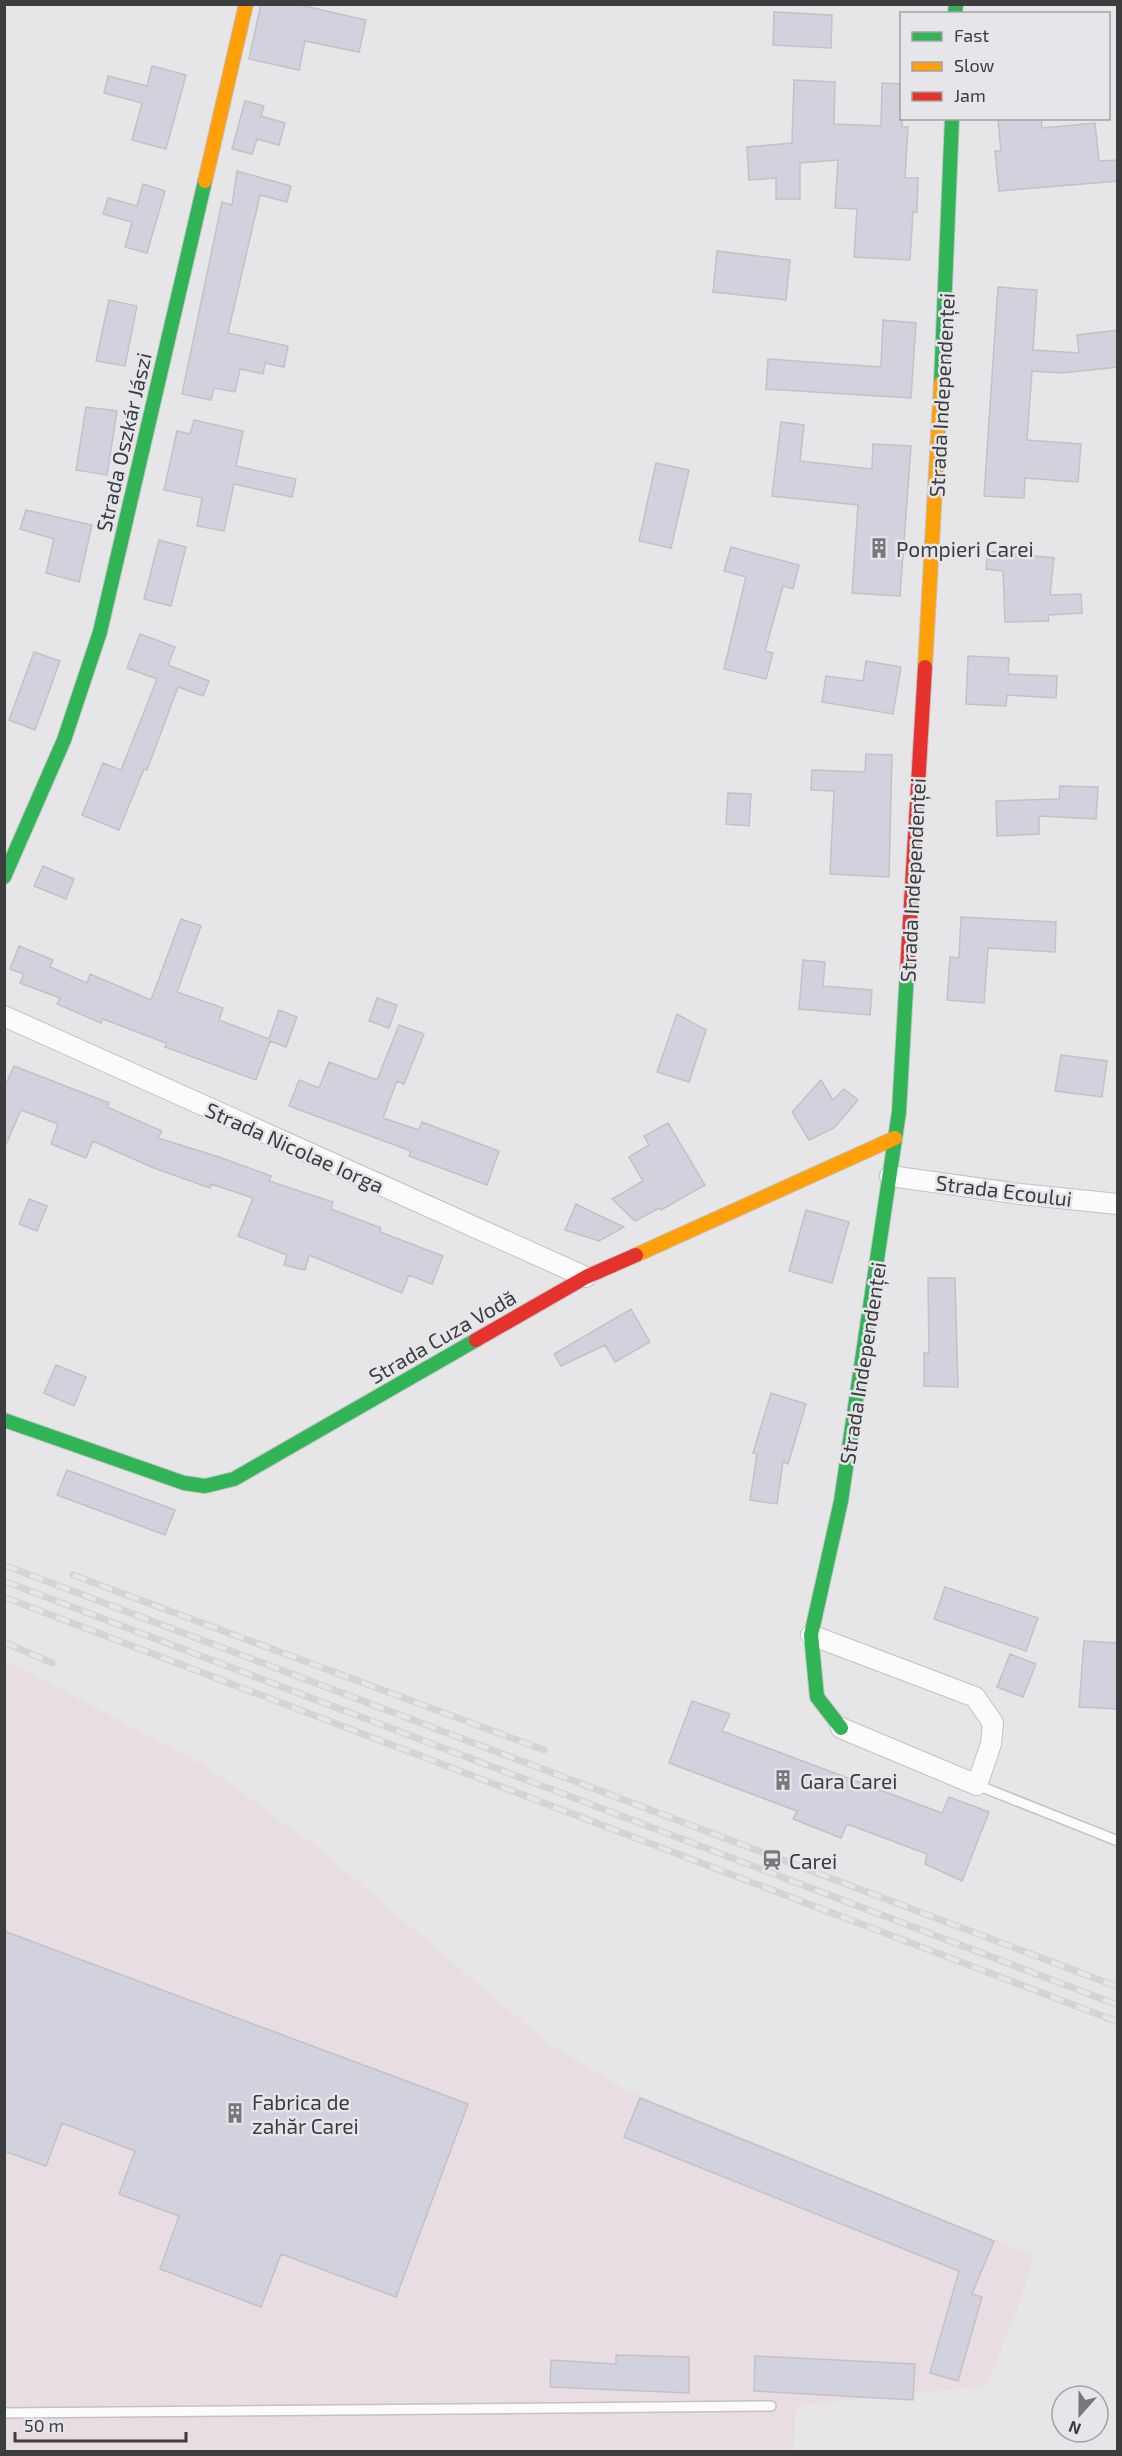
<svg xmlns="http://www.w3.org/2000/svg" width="1122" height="2456" font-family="'Exo 2',sans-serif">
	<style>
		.industrial { fill: #e9dde4 }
		.building { fill: #d2d2de; stroke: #c2c2c4; stroke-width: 1.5 }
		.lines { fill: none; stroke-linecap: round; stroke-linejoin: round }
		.lane-casing { stroke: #c2c2c4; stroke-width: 12 }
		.street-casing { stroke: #c2c2c4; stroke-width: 22 }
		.fast-casing { stroke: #c2c2c4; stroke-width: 16 }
		.slow-casing { stroke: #c2c2c4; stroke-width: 16 }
		.jam-casing { stroke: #c2c2c4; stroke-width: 16 }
		.lane { stroke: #fbfbfc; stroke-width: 9 }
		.street { stroke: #fbfbfc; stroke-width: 20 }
		.fast { stroke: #30b455; stroke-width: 14 }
		.slow { stroke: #ff9f0a; stroke-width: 14 }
		.jam { stroke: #e5322d; stroke-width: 14 }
		.rail-casing { stroke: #d4d4d5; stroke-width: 7 }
		.rail { stroke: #e5e5ea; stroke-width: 4.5; stroke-dasharray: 14; stroke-linecap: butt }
		.labels { text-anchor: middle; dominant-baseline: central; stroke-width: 5; stroke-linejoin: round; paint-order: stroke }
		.street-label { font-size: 21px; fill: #3c3d3f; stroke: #e5e5ea }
		.poi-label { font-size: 21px; fill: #3c3d3f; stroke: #e5e5ea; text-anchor: start }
	</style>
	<rect width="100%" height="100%" fill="#e6e6e9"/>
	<path class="industrial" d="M4,1659l203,108 111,81 228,194 78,47 410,167 -18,58 -30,72 -190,20 -3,45h-788z"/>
	<path class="building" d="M261,4h35l70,16 -7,32 -54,-11 -6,29 -50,-11z
		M774,12l58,3 -1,33 -58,-3z
		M152,66l34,9 -20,74 -34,-9 10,-37 -38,-10 4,-17 39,10z
		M794,80l41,2 -1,42 47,2 1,-43 20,1v43h6l-3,51h13l-1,34h-4l-3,48 -56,-3 3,-48 -22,-1 3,-48 -38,3v36h-24v-21l-27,2 -2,-33 45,-4z
		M245,101l19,5 -3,10 24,7 -6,22 -22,-6 -5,15 -20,-5z
		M998,118h43l1,10 53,-5 4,38 19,-1v21l-119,10 -4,-40h6z
		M237,171l54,15 -4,16 -27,-7 -32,138 60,13 -4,21 -19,-4 -2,11 -23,-5 -5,23 -21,-4 -3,12 -29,-6 40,-192 10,3z
		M143,184l22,7 -18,62 -22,-6 7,-25 -29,-8 5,-16 29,8z
		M717,251l73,9 -4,40 -73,-8z
		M998,287l39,3 -4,60 46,3 -2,-18 41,-5v37l-56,6 -30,-2 -5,69 54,4 -3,38 -53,-4 -1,20 -40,-2z
		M109,300l28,6 -12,60 -29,-5z
		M883,320l33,3 -5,75 -145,-9 2,-30 113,8z
		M86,407l31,4 -10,64 -31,-5z
		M194,420l49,11 -7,35 60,13 -4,18 -58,-13 -10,47 -27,-5 5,-28 -38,-8 13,-59 13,3z
		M781,422l23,3 -4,36 72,8 1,-25 38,2 -11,150 -48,-3 6,-88 -86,-9z
		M656,463l33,7 -18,78 -32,-7z
		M26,510l66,15 -13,57 -33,-9 8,-34 -34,-10z
		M159,540l27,7 -15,59 -27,-7z
		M731,547l68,18 -6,24 -10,-3 -18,65 8,2 -7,26 -42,-10 22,-92 -22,-6z
		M988,551l66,7 -4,37 31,-1 1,19 -34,2 1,6 -44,1 -2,-51 -17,-2z
		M140,634l35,13 -7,18 41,16 -6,15 -25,-9 -31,83 -3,-1 -25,61 -37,-15 21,-52 18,7 36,-91 -30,-11z
		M34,652l26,9 -25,69 -26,-10z
		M968,656l41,2 -1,16 49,2 -1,22 -49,-3 -1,11 -40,-2z
		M866,661l35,6 -8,47 -71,-12 4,-26 37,5z
		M866,754l26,1 -3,122 -59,-3 4,-83 -23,-1 1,-20 53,2z
		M1060,786l38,1 -2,32 -57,-3v18l-42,2 -1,-35 63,-2z
		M728,793l23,1 -2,32 -23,-2z
		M43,866l31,13 -8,20 -32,-13z
		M961,917l95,5 -1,30 -67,-4 -4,55 -37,-3 3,-43 9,1z
		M181,919l20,7 -24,66 46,16 -4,12 50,19 10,-29 18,7 -11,30 -16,-6 -14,39 -91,-33 1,-4 -63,-24 -2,4 -44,-19 3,-6 -40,-15 4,-9 -14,-5 9,-23 34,14 -3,7 37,16 3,-9 61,26z
		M803,960l22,2 -2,24 49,4 -2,25 -71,-6z
		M377,998l20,7 -8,23 -20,-7z
		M677,1014l29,16 -17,52 -32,-10z
		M399,1025l25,9 -20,50 -7,-3 -14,37 36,12 3,-8 77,29 -12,34 -78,-29 2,-5 -122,-45 10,-26 20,8 10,-26 48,18z
		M1061,1055l46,6 -5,36 -47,-6z
		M14,1066l95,37 -2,4 55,24 -4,7 61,19 52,19 -2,5 64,21 -2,7 50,19 -1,4 63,24 -11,28 -23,-9 -7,18 -93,-38 -4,15 -21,-5 3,-10 -49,-19 15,-38 -42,-14 -1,4 -56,-20 -61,-27 -7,17 -35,-14 7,-20 -37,-14 -17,39v-60z
		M821,1080l12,20 11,-11 14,11 -24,28 -25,12 -17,-28z
		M668,1123l37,62 -44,25 -2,-2 -24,13 -23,-22 31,-18 -14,-24 20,-12 -5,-9z
		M29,1199l18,7 -10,25 -18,-7z
		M576,1204l16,8 32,15 -25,14 -34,-11z
		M806,1210l43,12 -17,61 -43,-12z
		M928,1278h27l3,109 -34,-1v-33h5z
		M631,1309l19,33 -35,20 -10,-17 -44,21 -7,-12z
		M56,1365l30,12 -12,29 -30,-13z
		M771,1393l35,11 -18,60 -5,-2 -6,42 -27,-4 7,-46 -4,-1z
		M67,1470l108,40 -10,25 -108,-40z
		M945,1587l93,31 -12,33 -92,-32z
		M1084,1641l34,2v66l-39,-2z
		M1010,1654l26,10 -13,33 -26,-10z
		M692,1701l38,13 -8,17 220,82 7,-16 40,15 -27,69 -37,-17 2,-10 -80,-30 -6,14 -48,-19 4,-8 -128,-48z
		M4,1931l464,173 -72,193 -115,-43 -20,53 -101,-38 19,-53 -60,-22 16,-43 -73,-28 -16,43 -42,-15z
		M640,2098l354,143 -22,53 10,3 -24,84 -28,-8 29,-102 -335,-134z
		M616,2355l73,2v36l-139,-6 1,-27 65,4z
		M755,2356l160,8 -2,36 -159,-9z"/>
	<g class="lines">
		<g class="lane-casing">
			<path id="lane" d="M977,1785l141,56
				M4,2413l767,-7"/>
		</g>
		<g class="street-casing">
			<path id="street" d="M4,1016l582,261
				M890,1176l130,18 98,10
				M811,1635l164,62 18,26 -2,21 -14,41 -136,-57"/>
		</g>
		<g class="fast-casing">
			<path id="fast" d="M955,14l1,-10
				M941,383l11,-265
				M4,877l60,-137 36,-108 105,-451
				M4,1420l180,63 21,3 29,-7 242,-139
				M841,1728l-24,-31 -6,-62 30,-134 58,-389 8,-141"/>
		</g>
		<g class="slow-casing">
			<path id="slow" d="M205,181l41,-177
				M925,667l16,-284
				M636,1255l259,-117"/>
		</g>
		<g class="jam-casing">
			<path id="jam" d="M907,971l18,-304
				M476,1340l110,-63 50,-22"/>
		</g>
		<use href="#lane" class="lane"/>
		<use href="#street" class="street"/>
		<use href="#fast" class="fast"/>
		<use href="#slow" class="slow"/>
		<use href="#jam" class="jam"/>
		<g class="rail-casing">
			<path id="rail" d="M4,1565l1114,422
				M73,1575l471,175
				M4,1581l1114,424
				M4,1597l1114,425
				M4,1642l48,21"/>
		</g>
		<use href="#rail" class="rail"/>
	</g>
	<defs>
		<g id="building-bare" transform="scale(1.62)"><path d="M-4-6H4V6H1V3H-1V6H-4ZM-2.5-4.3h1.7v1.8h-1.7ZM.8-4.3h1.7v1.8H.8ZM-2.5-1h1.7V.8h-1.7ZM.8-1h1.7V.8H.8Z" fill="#78787a" stroke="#e5e5ea" stroke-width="2.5" paint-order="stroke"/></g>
		<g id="station-bare" transform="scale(1.62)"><path d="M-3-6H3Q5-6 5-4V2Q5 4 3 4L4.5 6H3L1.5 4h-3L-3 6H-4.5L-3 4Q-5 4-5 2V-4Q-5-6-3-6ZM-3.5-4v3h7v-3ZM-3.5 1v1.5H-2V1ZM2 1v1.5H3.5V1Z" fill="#78787a" stroke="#e5e5ea" stroke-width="2.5" paint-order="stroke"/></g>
	</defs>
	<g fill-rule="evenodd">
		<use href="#building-bare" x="879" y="548"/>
		<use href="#building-bare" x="783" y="1780"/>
		<use href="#station-bare" x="772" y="1860"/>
		<use href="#building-bare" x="235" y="2113"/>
	</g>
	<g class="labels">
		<g class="street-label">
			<text transform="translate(941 395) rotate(-87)">Strada Independenței</text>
			<text transform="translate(123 442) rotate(-77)">Strada Oszkár Jászi</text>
			<text transform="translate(912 880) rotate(-87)">Strada Independenței</text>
			<text transform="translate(295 1147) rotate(24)">Strada Nicolae Iorga</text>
			<text transform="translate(1004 1190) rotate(7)">Strada Ecoului</text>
			<text transform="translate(442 1336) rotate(-30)">Strada Cuza Vodă</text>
			<text transform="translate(862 1363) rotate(-81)">Strada Independenței</text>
		</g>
		<g class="poi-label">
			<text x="896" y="548">Pompieri Carei</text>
			<text x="800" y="1780">Gara Carei</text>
			<text x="789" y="1860">Carei</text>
			<text x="252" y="2101">Fabrica de<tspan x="252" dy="24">zahăr Carei</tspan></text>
		</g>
	</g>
	<rect width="1122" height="2456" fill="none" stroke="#3c3d3f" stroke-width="12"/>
	<rect x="900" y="12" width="210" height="108" fill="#e5e5ea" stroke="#a1a2a6" stroke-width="1.5"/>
	<rect x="912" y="32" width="30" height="9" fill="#30b455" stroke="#a1a2a6" stroke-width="1.5"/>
	<text x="954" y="42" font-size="18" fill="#3c3d3f">Fast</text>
	<rect x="912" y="62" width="30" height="9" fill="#ff9f0a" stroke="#a1a2a6" stroke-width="1.5"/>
	<text x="954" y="72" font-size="18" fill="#3c3d3f">Slow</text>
	<rect x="912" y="92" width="30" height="9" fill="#e5322d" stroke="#a1a2a6" stroke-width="1.5"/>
	<text x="954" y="102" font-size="18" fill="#3c3d3f">Jam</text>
	<g transform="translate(1080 2414) rotate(201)"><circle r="28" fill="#e5e5ea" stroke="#a1a2a6" stroke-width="1.5"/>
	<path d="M0-4.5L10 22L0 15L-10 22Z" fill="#78787a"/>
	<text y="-9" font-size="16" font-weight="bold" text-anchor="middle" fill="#3c3d3f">N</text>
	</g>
	<path d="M15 2432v9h171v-9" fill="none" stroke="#3c3d3f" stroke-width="3"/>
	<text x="24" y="2432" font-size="18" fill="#3c3d3f" stroke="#e5e5ea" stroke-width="4.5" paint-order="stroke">50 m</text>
</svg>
